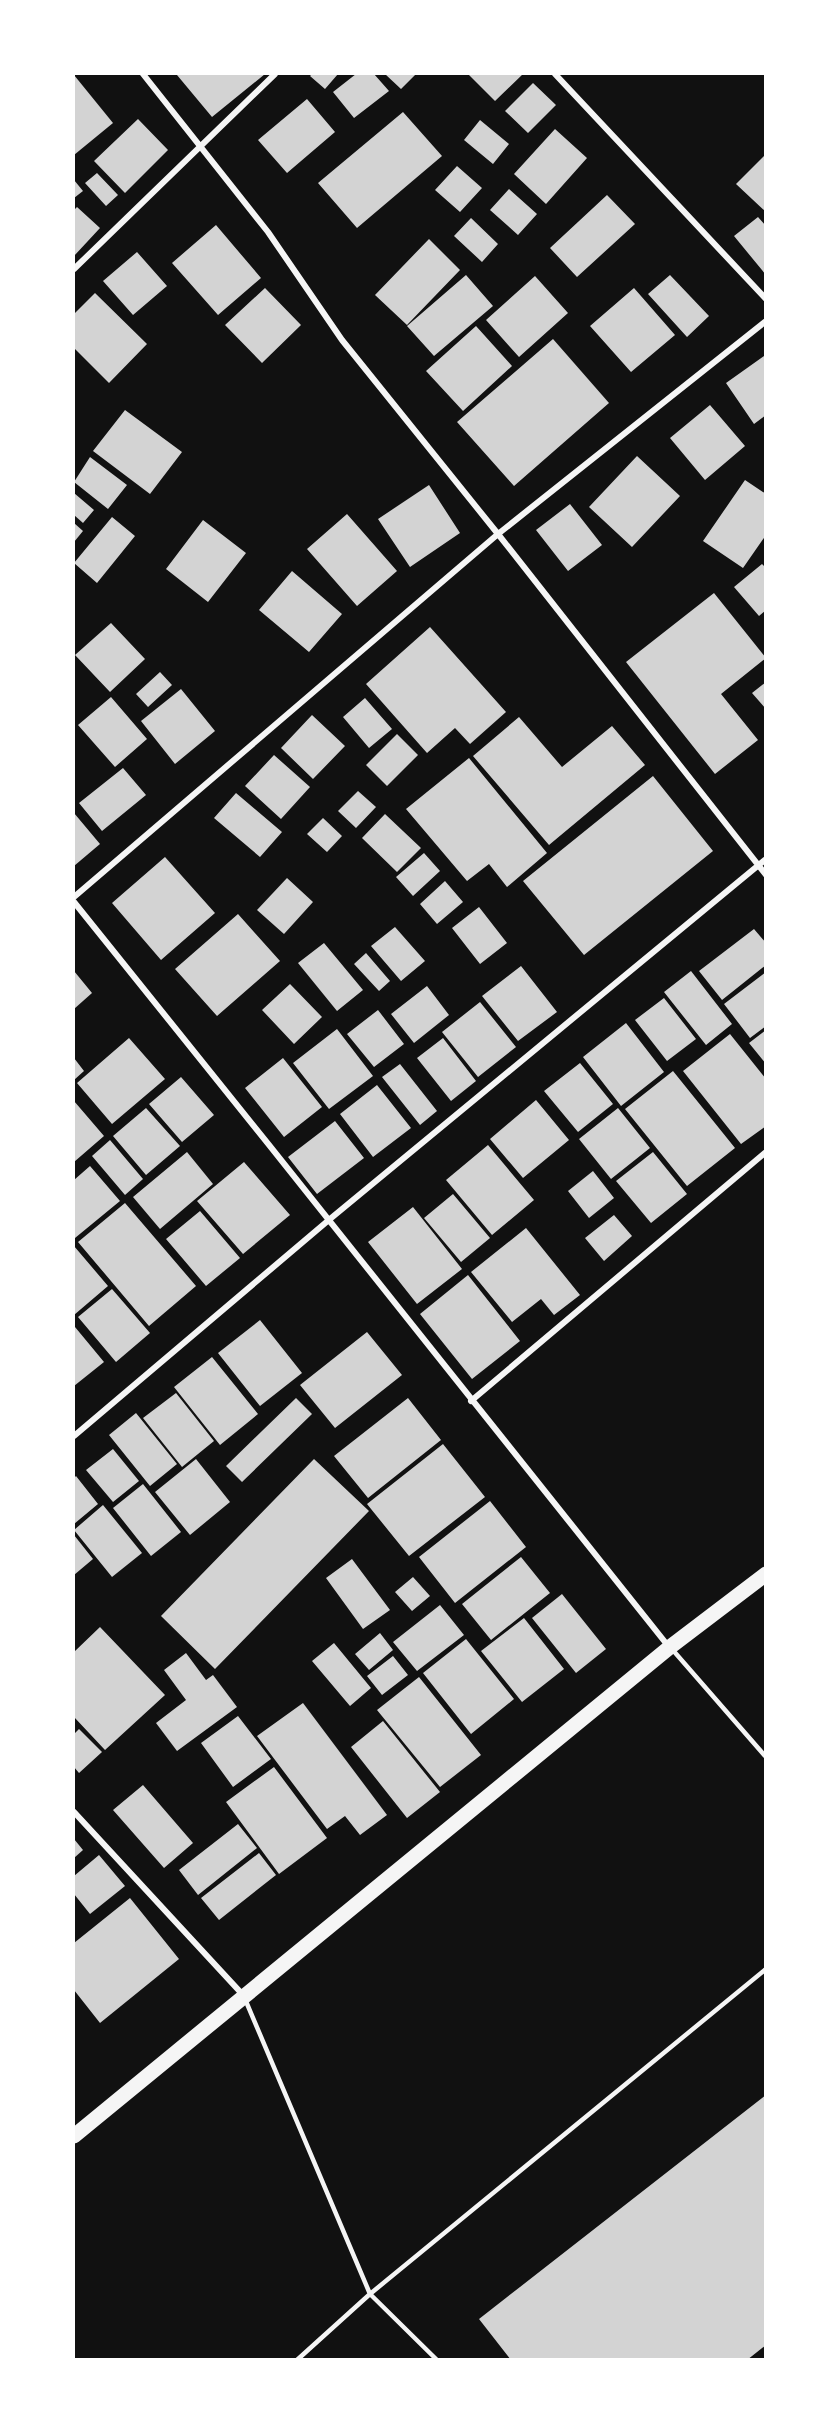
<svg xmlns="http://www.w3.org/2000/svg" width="839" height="2433" font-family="Overpass,sans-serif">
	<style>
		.building { fill: #d3d3d3 }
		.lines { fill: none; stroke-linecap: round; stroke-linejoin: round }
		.service { stroke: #f5f5f5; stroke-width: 4.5 }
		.minor { stroke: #f5f5f5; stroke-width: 6 }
		.primary { stroke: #f5f5f5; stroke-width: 15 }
	</style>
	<rect width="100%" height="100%" fill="#111"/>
	<path class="building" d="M178,74h87l-53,43 -35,-42z
		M312,74h26l-13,15 -15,-13z
		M356,74h18l15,17 -35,27 -21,-26z
		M385,74h31l-15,15z
		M468,74h55l-28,27z
		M74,75l39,48 -39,32z
		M533,83l23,22 -28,28 -23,-22z
		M307,99l28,33 -48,41 -29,-33z
		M403,112l39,44 -85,72 -39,-45z
		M138,119l30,31 -43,43 -31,-32z
		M480,120l29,24 -16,20 -29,-24z
		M555,129l32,29 -41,46 -32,-30z
		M766,154v58l-30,-28z
		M457,166l25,22 -22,24 -25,-22z
		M97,173l21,22 -12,11 -21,-23z
		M74,180l9,11 -9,7z
		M509,189l28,25 -19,21 -28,-25z
		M607,195l28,29 -58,53 -27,-29z
		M77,207l23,21 -26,28v-46z
		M758,217l8,9v49l-32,-39z
		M471,218l27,26 -16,18 -28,-26z
		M216,225l45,53 -43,37 -46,-52z
		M429,239l31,31 -53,55 -32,-30z
		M137,252l30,34 -34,29 -30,-34z
		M466,275l27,31 -59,50 -27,-30z
		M670,275l39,41 -22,21 -39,-43z
		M535,276l33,37 -49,44 -33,-37z
		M265,288l36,37 -39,38 -37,-38z
		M634,288l41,47 -44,37 -41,-46z
		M95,293l52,51 -38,39 -35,-35v-34z
		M476,326l36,40 -49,45 -37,-40z
		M553,339l56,64 -95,83 -57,-64z
		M764,356l2,59 -12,9 -28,-41z
		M710,405l35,41 -40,34 -35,-42z
		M125,410l57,42 -32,42 -57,-43z
		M637,456l43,40 -48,51 -43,-40z
		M90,457l37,28 -19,24 -34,-27z
		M745,480l21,14v41l-23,33 -40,-27z
		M429,485l31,48 -50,34 -32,-48z
		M74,493l20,17 -11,13 -9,-8z
		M570,504l32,41 -34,26 -32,-41z
		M347,514l50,57 -40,35 -50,-57z
		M112,517l23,19 -38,47 -23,-20z
		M203,520l43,33 -38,49 -42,-33z
		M74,523l9,8 -9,11z
		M762,564l4,4v42l-7,6 -25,-29z
		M292,571l50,43 -33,38 -50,-42z
		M714,593l52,65 -45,36 37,46 -43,34 -89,-112z
		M111,623l34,36 -35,33 -35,-37z
		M430,627l76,85 -36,32 -15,-16 -28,25 -61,-69z
		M160,672l12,13 -24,22 -12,-13z
		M766,682v27l-14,-16z
		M181,689l34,42 -40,33 -34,-43z
		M111,697l36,42 -32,28 -37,-42z
		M365,698l27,31 -23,19 -26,-31z
		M312,715l33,31 -32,33 -32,-31z
		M519,717l43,50 50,-41 33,39 -96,80 -76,-89z
		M397,734l21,21 -31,31 -21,-21z
		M274,755l36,32 -29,32 -36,-33z
		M469,758l78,95 -40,34 -18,-23 -22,17 -61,-72z
		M123,768l23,27 -44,36 -23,-28z
		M653,776l60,75 -129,104 -61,-74z
		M358,791l18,16 -20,21 -18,-17z
		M236,793l46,39 -22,25 -46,-39z
		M74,813l26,31 -26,22z
		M385,814l36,34 -24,24 -35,-34z
		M323,818l19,18 -15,16 -20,-18z
		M424,853l16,18 -27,25 -17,-19z
		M165,857l50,56 -54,47 -49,-57z
		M287,878l26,24 -29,32 -27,-24z
		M445,881l18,21 -26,22 -17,-20z
		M479,907l28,36 -27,21 -28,-36z
		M238,914l42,47 -63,55 -42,-47z
		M395,927l30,34 -24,20 -30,-35z
		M754,929l12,14v22l-44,35 -23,-29z
		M324,943l39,47 -26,21 -39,-48z
		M366,953l24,28 -11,10 -25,-27z
		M521,966l36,46 -39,29 -36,-45z
		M74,971l18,22 -18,16z
		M691,971l41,53 -26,21 -42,-53z
		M766,972v54l-16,12 -26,-34z
		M290,984l32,33 -28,27 -32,-34z
		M427,986l22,29 -35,28 -23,-29z
		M664,998l32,41 -29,22 -32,-41z
		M480,1002l36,45 -38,30 -36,-45z
		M378,1010l26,34 -30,23 -27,-33z
		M626,1023l38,49 -43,34 -38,-49z
		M337,1029l36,47 -44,33 -36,-46z
		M766,1030v34l-17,-21z
		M730,1034l36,45v47l-25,18 -58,-73z
		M129,1038l36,41 -53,45 -35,-41z
		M443,1038l33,43 -25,20 -34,-43z
		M74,1058l10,13 -10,9z
		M283,1058l39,49 -38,30 -39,-49z
		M580,1063l33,41 -35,28 -34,-41z
		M400,1064l37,47 -17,14 -38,-48z
		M673,1071l62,77 -48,38 -62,-77z
		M181,1077l33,38 -32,27 -33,-38z
		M377,1085l34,43 -38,29 -33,-43z
		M536,1100l33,40 -46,38 -33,-39z
		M74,1101l30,35 -30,26z
		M146,1108l34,38 -34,29 -33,-39z
		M618,1108l32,40 -39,31 -32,-40z
		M335,1121l29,37 -47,36 -29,-37z
		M110,1140l33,39 -18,16 -33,-39z
		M488,1145l46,55 -42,35 -46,-55z
		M187,1152l26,32 -53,45 -27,-32z
		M653,1152l34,42 -36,29 -35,-42z
		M244,1162l46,53 -47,39 -46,-53z
		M90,1166l30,35 -45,37 -1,-58z
		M593,1171l21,27 -25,20 -21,-27z
		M453,1194l37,44 -29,24 -37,-44z
		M125,1203l71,83 -47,40 -71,-84z
		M413,1207l49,62 -45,35 -49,-62z
		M200,1211l40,47 -34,28 -40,-47z
		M614,1215l18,21 -28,25 -19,-23z
		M526,1228l54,67 -26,20 -13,-16 -29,23 -41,-50z
		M74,1246l34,40 -34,29z
		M468,1275l52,66 -48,38 -52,-65z
		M112,1289l38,44 -34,29 -38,-45z
		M260,1320l42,53 -42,33 -42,-53z
		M75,1327l29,35 -30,24v-58z
		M367,1332l35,43 -67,53 -35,-43z
		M212,1357l46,57 -38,31 -46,-58z
		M176,1393l38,48 -32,26 -39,-49z
		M296,1398l16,16 -70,68 -16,-16z
		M408,1398l33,42 -73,58 -34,-42z
		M136,1413l41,51 -27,22 -41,-51z
		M443,1444l42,53 -76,59 -42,-52z
		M113,1449l26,32 -26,21 -27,-32z
		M196,1459l34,43 -40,33 -35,-43z
		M314,1459l55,52 -154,158 -54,-53z
		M76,1476l22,28 -24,20v-46z
		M143,1484l38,48 -30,24 -38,-48z
		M490,1501l36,46 -71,56 -36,-46z
		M103,1505l39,48 -30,24 -38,-47z
		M74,1535l19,24 -19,16z
		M521,1557l29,36 -59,47 -29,-36z
		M352,1559l38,51 -27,19 -37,-51z
		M413,1577l17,19 -18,15 -17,-19z
		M562,1594l44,55 -30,24 -44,-55z
		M440,1605l24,30 -47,36 -24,-29z
		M524,1618l40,51 -42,33 -41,-51z
		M100,1627l65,68 -60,55 -31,-33v-65z
		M380,1633l13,17 -24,20 -14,-16z
		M466,1639l48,60 -43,35 -48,-61z
		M334,1643l37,45 -21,18 -38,-45z
		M186,1653l20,27 7,-5 24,32 -60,44 -21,-28 30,-23 -22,-30z
		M393,1656l15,19 -26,20 -15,-19z
		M419,1677l62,78 -41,32 -63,-77z
		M303,1703l84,112 -27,20 -15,-19 -18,13 -70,-93z
		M238,1716l33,43 -38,28 -32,-44z
		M383,1721l57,71 -33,26 -56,-71z
		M79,1729l23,23 -23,21 -5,-6v-33z
		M274,1767l53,71 -48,36 -53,-72z
		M143,1785l50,58 -29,25 -51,-58z
		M238,1824l19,24 -59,47 -19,-25z
		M74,1839l9,11 -9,8z
		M259,1853l17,22 -57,45 -18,-22z
		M99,1855l26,31 -35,28 -16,-20v-18z
		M130,1898l49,61 -79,64 -26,-33v-47z
		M766,2095v250l-19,15h-236l-32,-41z"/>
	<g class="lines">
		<path class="service" d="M671,1648l95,109
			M245,1999l125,295 67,66
			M297,2360l73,-66 396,-325"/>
		<path class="minor" d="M143,74l125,158 74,108 156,194 268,341
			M555,74l211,225
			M74,269l201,-195
			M74,897l424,-363 268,-213
			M74,902c200,247 396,497 595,745
			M471,1401l295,-249
			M74,1436l256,-217 436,-360
			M74,1812l170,184"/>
		<path class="primary" d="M74,2136l596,-489 96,-73"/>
	</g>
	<rect width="839" height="2433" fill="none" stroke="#ffffff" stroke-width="150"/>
</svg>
